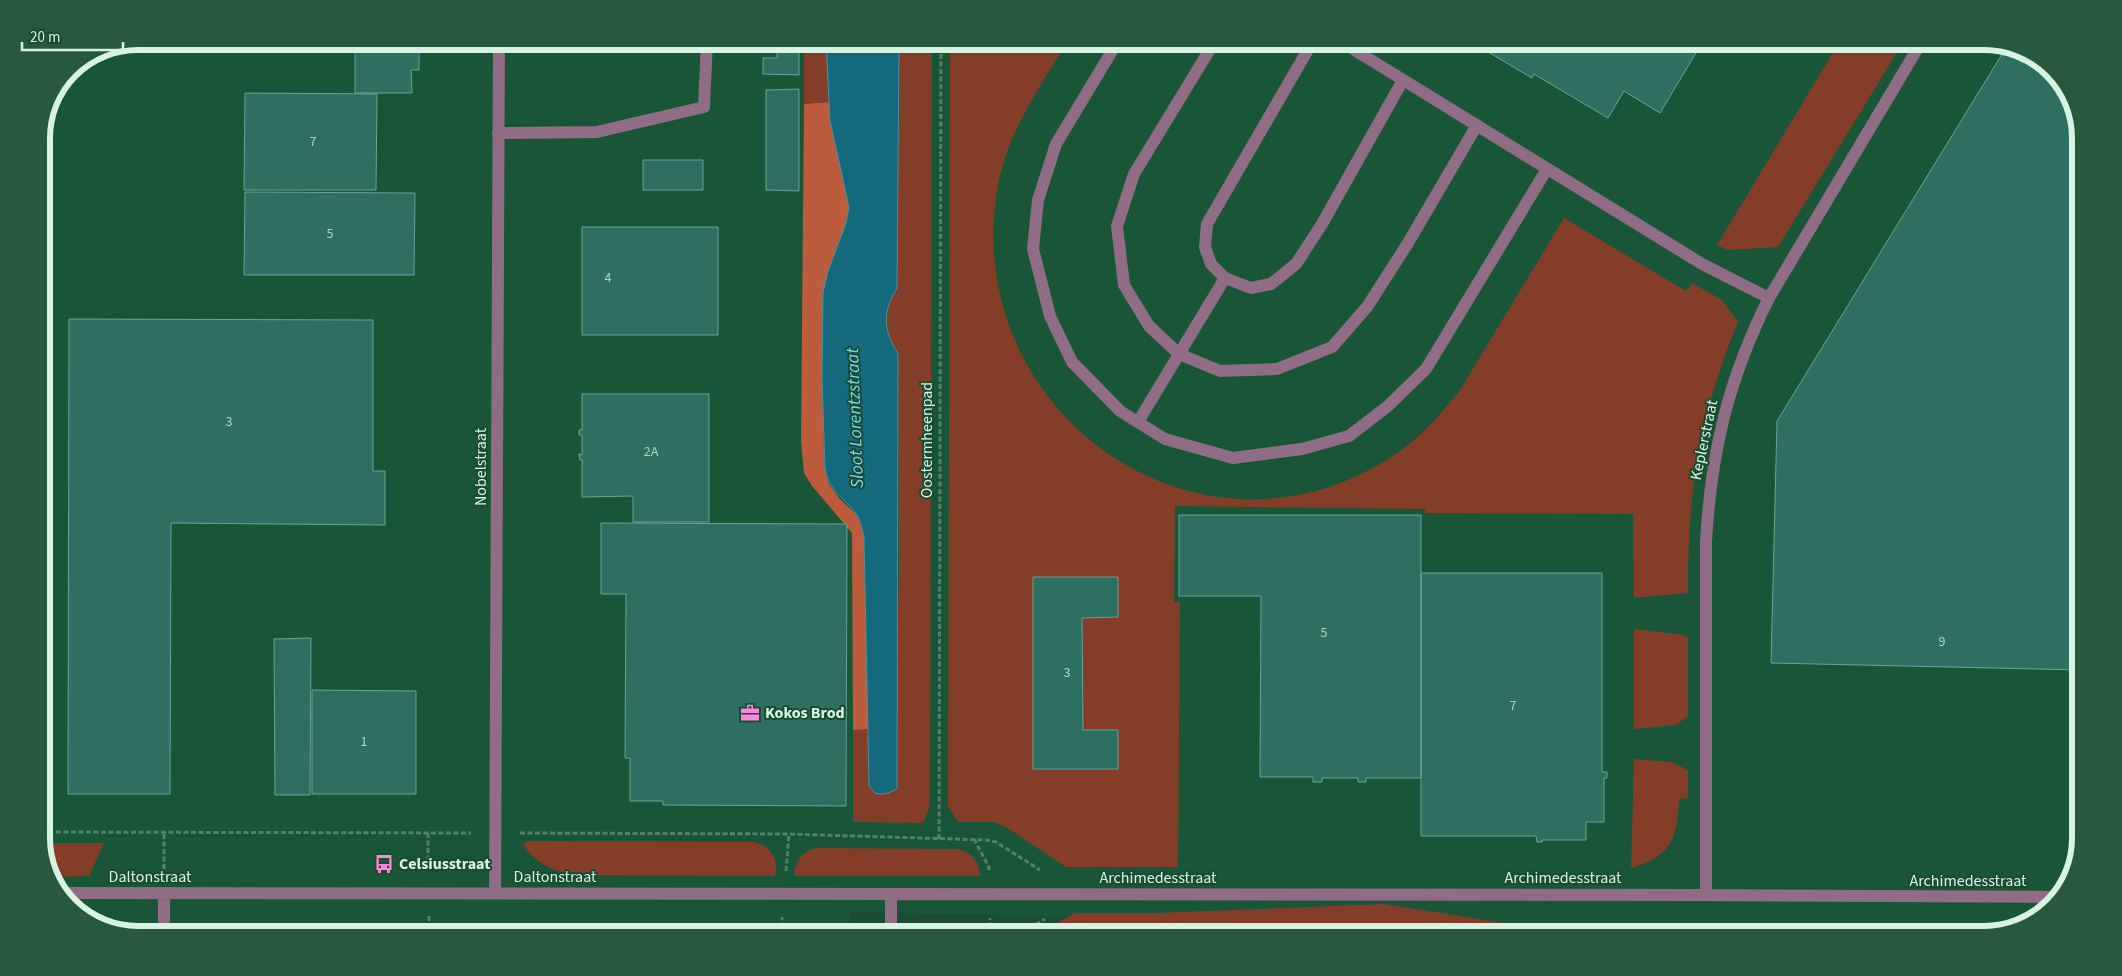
<svg xmlns="http://www.w3.org/2000/svg" width="2122" height="976" font-family="'Source Sans 3',sans-serif">
	<style>
		.built { fill: #195637 }
		.green { fill: #843d28 }
		.forest { fill: #bd5b3d }
		.water { fill: #15697c; stroke: #50929b }
		.building { fill: #2d7062; stroke: #65a697 }
		.lines { fill: none; stroke-linecap: round; stroke-linejoin: round }
		.path { stroke: #568169; stroke-width: 3; stroke-dasharray: 5 2.5; stroke-linecap: butt }
		.service { stroke: #916c86; stroke-width: 12 }
		.minor { stroke: #916c86; stroke-width: 12 }
		.labels { text-anchor: middle; dominant-baseline: central; stroke-width: 4; stroke-linejoin: round; paint-order: stroke }
		.number-label { font-size: 14px; fill: #aed2c2 }
		.street-label { font-size: 16px; fill: #d9f3e2; stroke: #194c31 }
		.poi-label { font-size: 16px; font-weight: bold; fill: #d9f3e2; stroke: #194c31; text-anchor: start }
		.water-label { font-size: 18px; font-style: italic; fill: #78d9f3; stroke: #194c31 }
		.rim { fill: none; stroke: #d9f3e2; stroke-width: 6 }
	</style>
	<rect width="100%" height="100%" fill="#194c31"/>
	<path class="built" d="M138,41h1846l38,8 42,35 17,48v706l-8,38 -35,43 -53,16h-461v-9l-675,-14 1,23h-712l-38,-8 -42,-35 -17,-47v-713l29,-63 31,-21z"/>
	<path class="green" d="M804,41h22l3,61 -25,2z
		M899,41h33l-2,750 -1,18 -6,14 -70,-1v-92l15,-1 1,57 28,-129 2,-86 -1,-217c-15,-25 -16,-41 -1,-66z
		M950,41h118c-28,46 -60,90 -70,144 -41,227 203,400 398,269 25,-17 45,-40 64,-64l104,-172 122,73 6,-8 30,17 16,22c-38,92 -51,172 -50,271l-54,5 -1,-84 -208,-1v-4l-250,-3 -1,96h6l-2,265h-112l-57,-38 -14,-7h-37l-10,-16z
		M1840,41h64l-126,206 -50,3 -11,-5z
		M1634,629l50,6 4,3v78l-12,9 -42,4z
		M1634,759l37,3 17,8v28l-9,1c-2,40 -7,57 -48,69z
		M526,841l228,1c16,3 26,19 21,34l-202,-1c-22,-5 -38,-12 -50,-31z
		M41,843h63l-15,33 -37,1z
		M816,848l142,1c14,4 22,12 22,27h-186c1,-15 7,-24 22,-28z
		M1384,904l140,22v9h-489l40,-22h81z"/>
	<path class="forest" d="M829,102l1,20 19,85 -3,16 -18,48 -5,161 2,38 4,14 10,14 19,18 6,21 4,192 -15,1 -1,-197 -40,-47 -8,-13 -3,-32 3,-337z"/>
	<path class="water" d="M826,41h73l-2,247c-15,25 -14,41 1,66l-1,434c-7,6 -14,7 -22,5l-6,-7 -5,-249c-2,-7 -3,-17 -7,-22 -14,-19 -25,-20 -32,-45l-3,-90 1,-88 5,-21 18,-48 3,-16 -19,-86z"/>
	<path class="building" d="M355,41h64v29h-8l1,23h-57z
		M777,41h22v34l-36,-1v-16h14z
		M1481,41h222l-43,72 -36,-22 -16,27 -74,-44 -2,4 -54,-32z
		M2007,46l15,3 42,35 17,48v538l-310,-7 6,-242z
		M799,89v102l-33,-1v-100z
		M245,93l132,1 -1,96h-132z
		M643,160h60v30h-60z
		M245,192l170,1 -1,82h-170z
		M582,227h136v108h-136z
		M69,319l304,1v151h12v54l-214,-2 -1,271h-102z
		M582,394h127v128h-76v-26l-51,1v-37h-2l-1,-6 3,1v-20h-3v-5h3z
		M1179,515h242v263h-55v4h-8v-4h-36v4h-9v-5h-53l1,-181h-82z
		M601,523l246,1 -1,282 -183,-1v-4h-33v-43h-5l1,-164h-25z
		M1421,573h181v199h5v6h-3v44h-18v18h-44v2h-5l-1,-6h-115z
		M1033,577h85v40l-36,1 1,112h35v39h-85z
		M311,638l-1,157h-35l-1,-156z
		M312,690l104,1v103h-104z"/>
	<g class="lines">
		<path class="path" d="M41,832l430,1
			M428,833v37
			M520,833l269,1 197,6 10,2 44,28
			M939,839l2,-798
			M974,839l15,28v5
			M164,869v-36
			M786,871l3,-37
			M429,916v19
			M781,935l1,-18
			M989,935l1,-17
			M1016,935l29,-16"/>
		<path class="service" d="M1118,41l-62,103 -18,56 -5,49 17,67 22,46 48,49 45,28 68,19 69,-9 47,-13 39,-30 38,-37 121,-200
			M1215,41l-81,133 -17,52 7,59 25,41 30,28 41,17 57,-2 55,-22 35,-40 41,-64 69,-118
			M1313,41l-106,183 -2,23 6,17 14,14 26,10 20,-4 25,-20 26,-40 81,-144
			M1340,41l362,223 67,34
			M498,133l99,-1 107,-25 3,-66
			M1138,422l87,-144"/>
		<path class="minor" d="M58,893l1648,2 350,2
			M495,893l4,-852
			M1706,895v-353c5,-90 22,-162 63,-244l153,-257
			M164,935v-42
			M891,935v-41"/>
	</g>
	<defs>
		<g id="office-bare" transform="scale(1.5)"><path d="M-6-3h4V-5.5h4V-3h4V5H-6ZM-1-4.5V-3h2v-1.5ZM-6 0V1H6V0Z" fill="#fe85e0" stroke="#194c31" stroke-width="2.5" paint-order="stroke"/></g>
		<g id="bus-bare" transform="scale(1.5)"><path d="M-5-6H5V4H4V6H2V4H-2V6H-4V4H-5ZM-3.5-4V0h7V-4ZM-3.5 1.2v1.5H-2V1.2ZM2 1.2v1.5H3.5V1.2Z" fill="#fe85e0" stroke="#194c31" stroke-width="2.5" paint-order="stroke"/></g>
	</defs>
	<g fill-rule="evenodd">
		<use href="#office-bare" x="750" y="713"/>
		<use href="#bus-bare" x="384" y="864"/>
	</g>
	<g class="labels">
		<g class="number-label">
			<text x="313" y="142">7</text>
			<text x="330" y="234">5</text>
			<text x="608" y="278">4</text>
			<text x="229" y="422">3</text>
			<text x="651" y="452">2A</text>
			<text x="1324" y="633">5</text>
			<text x="1942" y="642">9</text>
			<text x="1067" y="673">3</text>
			<text x="1513" y="706">7</text>
			<text x="364" y="742">1</text>
		</g>
		<g class="street-label">
			<text transform="translate(927 440) rotate(-90)">Oostermheenpad</text>
			<text transform="translate(1704 440) rotate(-78)">Keplerstraat</text>
			<text transform="translate(481 467) rotate(-90)">Nobelstraat</text>
			<text x="150" y="877">Daltonstraat</text>
			<text x="555" y="877">Daltonstraat</text>
			<text x="1158" y="878">Archimedesstraat</text>
			<text x="1563" y="878">Archimedesstraat</text>
			<text x="1968" y="881">Archimedesstraat</text>
		</g>
		<g class="poi-label">
			<text x="765" y="713">Kokos Brod</text>
			<text x="399" y="864">Celsiusstraat</text>
		</g>
		<g class="water-label">
			<text transform="translate(855 418) rotate(-92)">Sloot Lorentzstraat</text>
		</g>
	</g>
	<path d="M0 0H2122V976H0ZM138 50H1984A88 88 0 0 1 2072 138V838A88 88 0 0 1 1984 926H138A88 88 0 0 1 50 838V138A88 88 0 0 1 138 50Z" fill="#28593f" fill-rule="evenodd"/>
	<path class="rim" d="M138 50H1984A88 88 0 0 1 2072 138V838A88 88 0 0 1 1984 926H138A88 88 0 0 1 50 838V138A88 88 0 0 1 138 50Z"/>
	<path d="M22 42v8h101v-8" fill="none" stroke="#d9f3e2" stroke-width="2.5"/>
	<text x="30" y="42" font-size="15" fill="#d9f3e2" stroke="#194c31" stroke-width="4" paint-order="stroke">20 m</text>
</svg>
